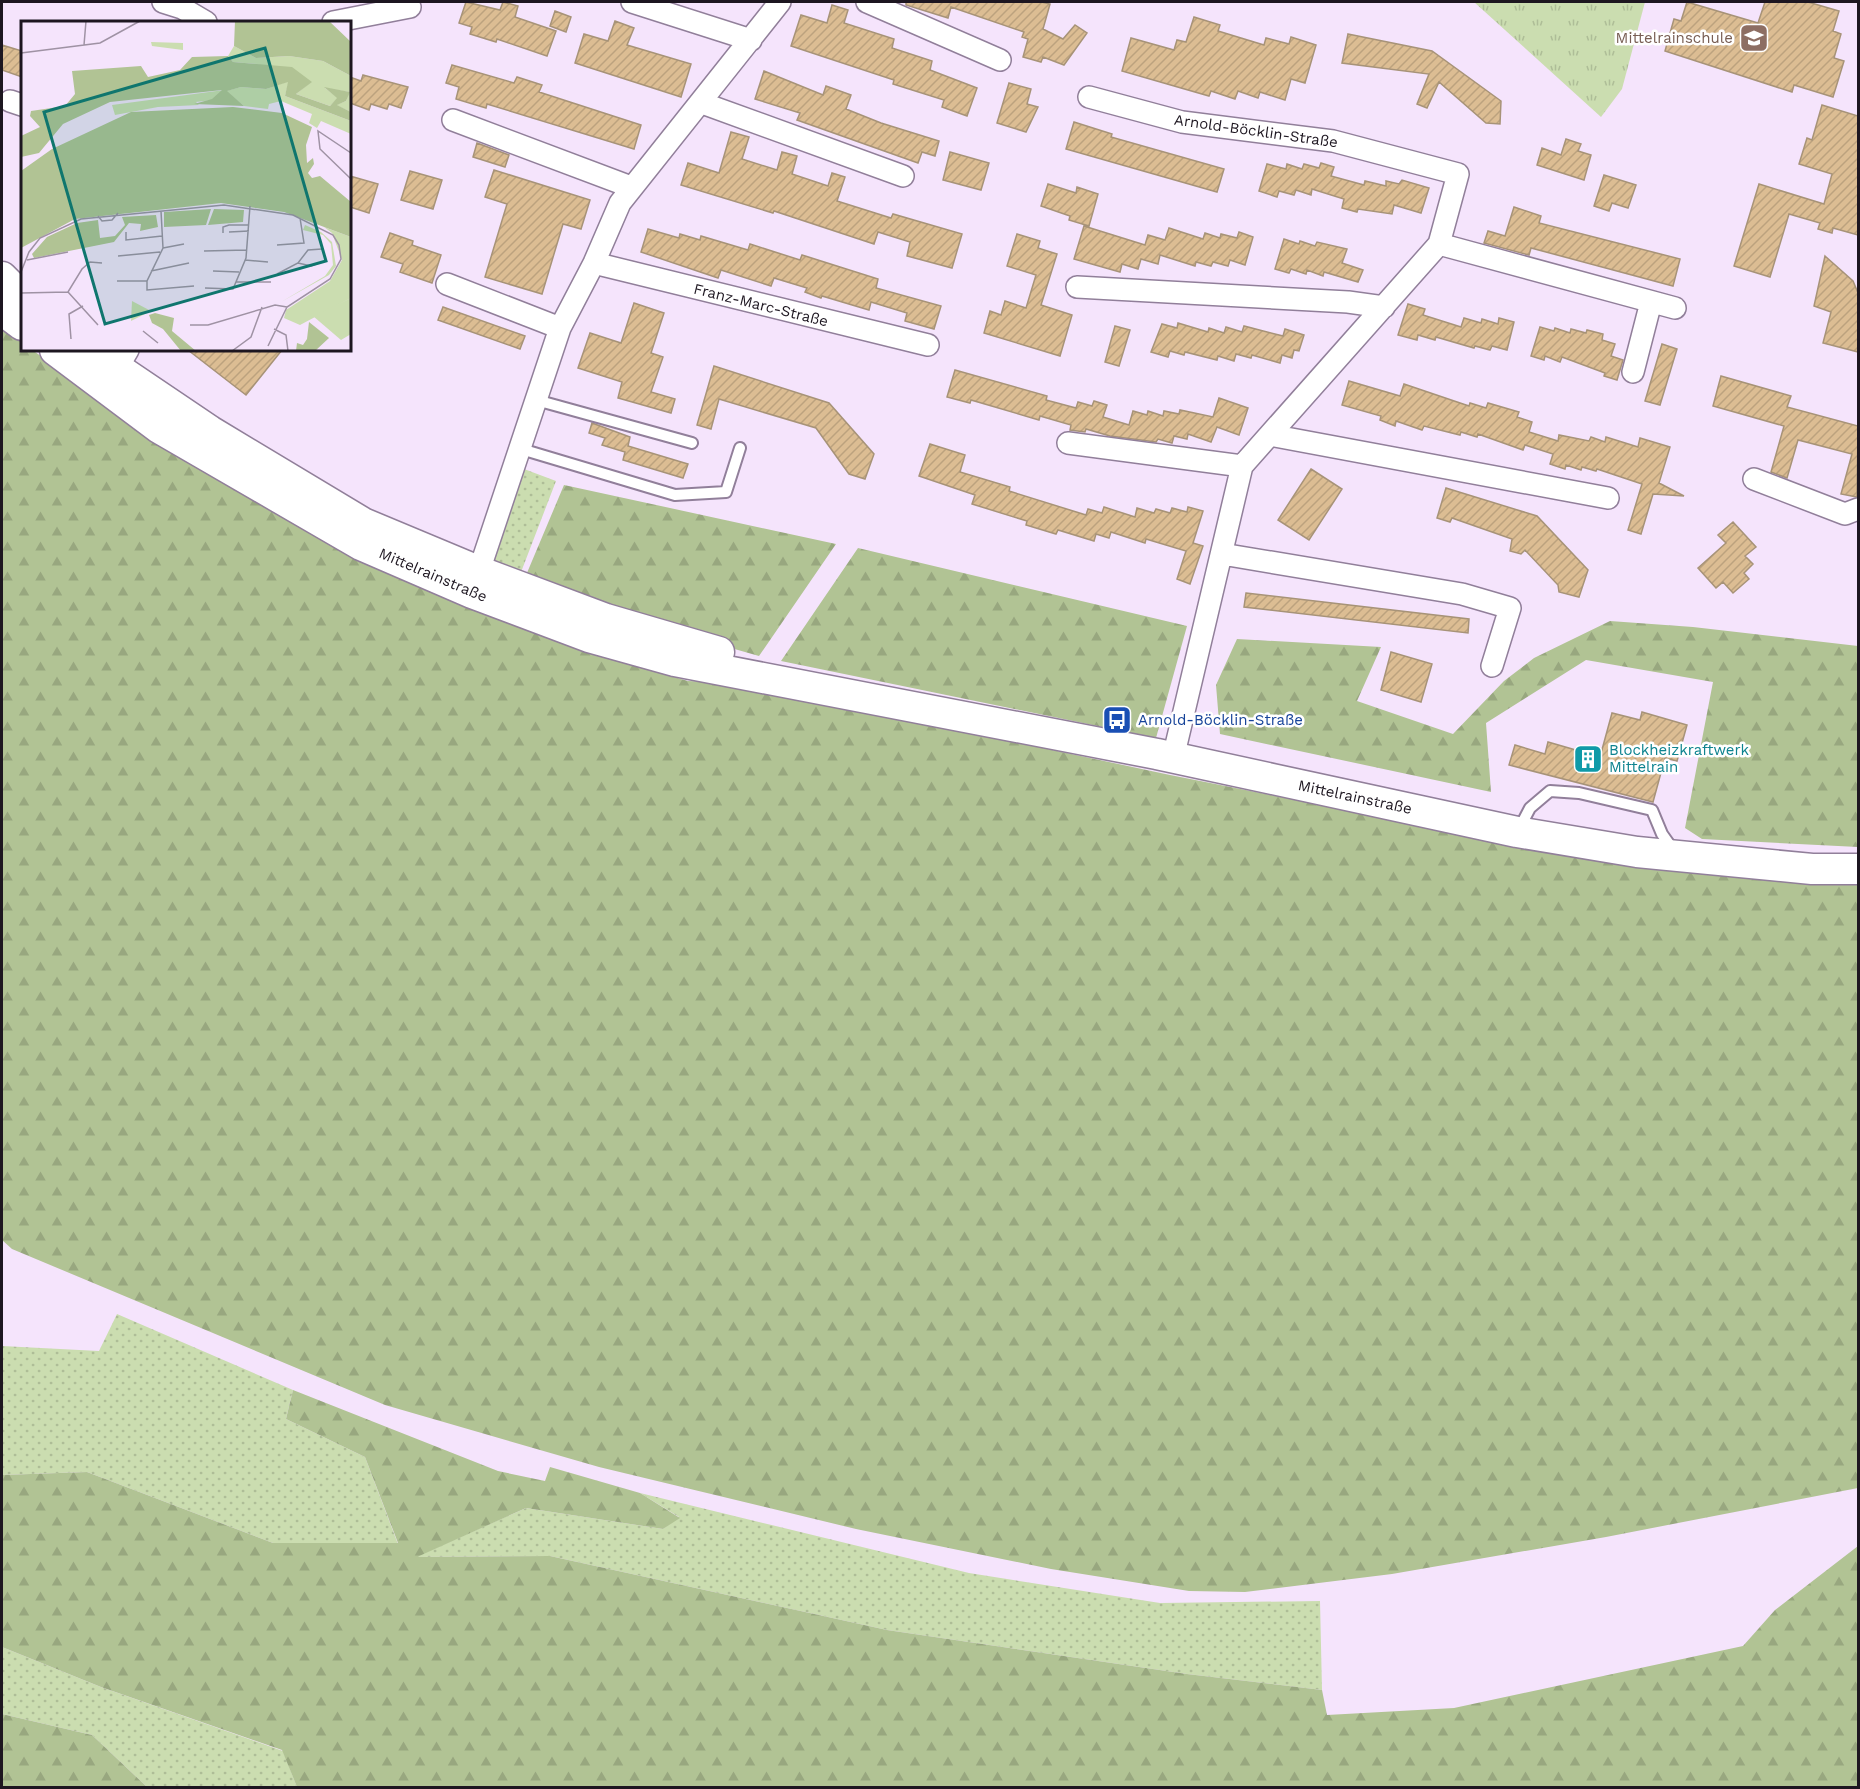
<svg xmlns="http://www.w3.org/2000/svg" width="1860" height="1789" font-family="'Work Sans',sans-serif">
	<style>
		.grass { fill: url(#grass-dots) }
		.forest { fill: url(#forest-firs) }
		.park { fill: url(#park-tufts) }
		.building { fill: url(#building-hatch); stroke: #a79378; stroke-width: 1.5 }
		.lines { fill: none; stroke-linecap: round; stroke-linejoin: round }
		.lane-casing { stroke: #917f9a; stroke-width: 14 }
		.street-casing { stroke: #917f9a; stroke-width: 24 }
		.secondary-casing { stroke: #917f9a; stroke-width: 33 }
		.lane { stroke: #fff; stroke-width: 10 }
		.street { stroke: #fff; stroke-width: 21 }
		.secondary { stroke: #fff; stroke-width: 30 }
		.labels { text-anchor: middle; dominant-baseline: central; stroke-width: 5; stroke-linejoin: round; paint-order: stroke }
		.education-label { font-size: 15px; fill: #785e54; stroke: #fff; text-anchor: end }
		.street-label { font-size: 15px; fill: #1d1620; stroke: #fff }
		.transit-label { font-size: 15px; fill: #164399; stroke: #fff; text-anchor: start }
		.culture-label { font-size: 15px; fill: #0d838f; stroke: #fff; text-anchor: start }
		.inset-road { fill: none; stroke: #9f92a4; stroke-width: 1.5 }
		.view { fill: #0f766e; fill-opacity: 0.15; stroke: #0f766e; stroke-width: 3 }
		.inset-edge { fill: none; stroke: #1d1620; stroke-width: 3 }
	</style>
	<defs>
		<pattern id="grass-dots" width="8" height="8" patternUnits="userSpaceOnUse" patternTransform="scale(1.5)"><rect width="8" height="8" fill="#cbddb0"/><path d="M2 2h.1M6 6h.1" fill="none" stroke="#aebd97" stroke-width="1.8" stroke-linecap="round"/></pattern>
		<pattern id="forest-firs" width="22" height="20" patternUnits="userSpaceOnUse" patternTransform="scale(1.5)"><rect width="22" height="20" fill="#b1c394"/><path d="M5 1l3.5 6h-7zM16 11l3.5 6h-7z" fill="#98a77f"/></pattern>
		<pattern id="park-tufts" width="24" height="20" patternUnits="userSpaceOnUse" patternTransform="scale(1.5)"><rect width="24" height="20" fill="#cbddb0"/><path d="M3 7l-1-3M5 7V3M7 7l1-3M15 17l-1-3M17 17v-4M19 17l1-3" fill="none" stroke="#aebd97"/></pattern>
		<pattern id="building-hatch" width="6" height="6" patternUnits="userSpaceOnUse" patternTransform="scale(1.5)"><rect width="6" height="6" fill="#dcbd93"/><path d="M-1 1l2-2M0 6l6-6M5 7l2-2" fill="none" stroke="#bca27e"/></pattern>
	</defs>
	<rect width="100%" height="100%" fill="#f5e4fc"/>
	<path class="grass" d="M524,469l32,12 -38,99 -32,-14z
		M117,1314l176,76 -7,29 79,38 33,87 -125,-1 -186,-71 -85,3v-129l97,5z
		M640,1493l329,80 191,30 160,-2 2,89 -135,-16 -300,-44 -337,-74 -135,1 111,-49 137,21 16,-12z
		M2,1647l99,40 182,64 14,36h-150l-55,-52 -90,-21z"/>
	<path class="forest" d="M2,324l20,17v9h10l184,124 371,178 101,29 50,2 432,92 443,88 245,19v606l-252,49 -214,37 -147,18 -56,-1 -138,-22 -195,-40 -257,-62 -214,-62 -373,-156 -10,-9z
		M564,485l272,59 -77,112 -168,-48 -67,-28z
		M858,548l329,78 -31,112 -375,-77z
		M1610,621l83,6 165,19v201l-156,-8 -17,-11 28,-146 -127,-22 -100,63 5,69 -271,-58 -4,-49 21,-46 144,8 -24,54 96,33 51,-53 30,-23z
		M293,1390l205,81 47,10 5,-14 90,26 40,25 -17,11 -137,-21 -109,49 133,-1 337,74 300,44 135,16 5,25 127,-7 289,-62 32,-36 83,-64v241h-1561l-15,-37 -181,-63 -99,-40v-172l85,-3 186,71h125l-33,-86 -79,-38z
		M2,1714l90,21 55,52h-145z"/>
	<path class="park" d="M1474,2h171l-23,87 -21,28z"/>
	<path class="building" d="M466,2l34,8 3,-8 15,4 -3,11 41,14 -9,25 -50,-17 -1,3 -26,-8 2,-7 -13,-4z
		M906,2h135l9,2 -7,25 20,10 12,-14 12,8 -23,32 -21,-8 -2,5 -18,-5 5,-18 -6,-2 2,-5 -73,-25 -3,11 -42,-13z
		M1687,2l71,21 7,-21h43l31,9 -6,20 8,3 -7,24 10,3 -11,36 -39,-12 -2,7 -127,-41 9,-32 7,2z
		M832,5l16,5 -4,13 50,16 -2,9 40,13 -2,9 47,18 -10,28 -25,-9 2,-7 -51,-16 1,-4 -103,-34 10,-31 26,8z
		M555,11l16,6 -5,15 -16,-6z
		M1194,17l26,8 -2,6 46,14 2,-7 23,6 2,-7 25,8 -11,38 -14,-4 -6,21 -25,-8 -2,6 -20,-7 -3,8 -24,-8 -2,5 -87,-25 9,-33 43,12 3,-10 9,2z
		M615,21l19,7 -7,17 64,19 -10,33 -106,-34 9,-29 24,7z
		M1348,34l84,17 69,50 -1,23 -14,-1 -47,-41 -12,26 -10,-4 12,-30 -87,-11z
		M2,45l20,6v26l-20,-7z
		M452,65l62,18 3,-6 25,8 -3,7 102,33 -7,24 -147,-45 -1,4 -30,-9 3,-12 -13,-4z
		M764,71l59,24 3,-9 25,9 -5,14 35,14 58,18 -4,15 -13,-4 -4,11 -121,-43 3,-7 -45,-14z
		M363,75l45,12 -7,21 -12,-4 -2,5 -16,-5 -2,6 -19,-7v-26l11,4z
		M1009,83l22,6 -4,15 11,3 -12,25 -29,-9z
		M1822,105l36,11v119l-25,-7 -1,5 -14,-4 2,-6 -31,-9 -19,63 -36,-11 25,-82 65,20 8,-30 -33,-10 8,-26 5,2z
		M1074,122l38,12 -1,3 113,32 -7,23 -151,-43z
		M731,132l18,5 -7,22 35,11 5,-18 15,4 -5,18 36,12 4,-13 13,4 -8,24 54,17 2,-4 69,20 -10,34 -45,-12 3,-14 -32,-10 -4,12 -100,-33 -1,2 -92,-28 7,-22 31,10z
		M1566,139l15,5 -3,7 13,4 -7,25 -47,-15 5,-17 19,7z
		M477,143l32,12 -4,12 -32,-10z
		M950,152l39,11 -8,27 -38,-10z
		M1321,163l13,4 -3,9 33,9 1,-4 21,5v-5l13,3 3,-4 27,8 -8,25 -27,-8 -2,9 -34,-5 -1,3 -15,-4 2,-9 -32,-10 -1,6 -15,-5 -2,5 -15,-4 -2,6 -18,-6 8,-27 19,5 1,-5 15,5 2,-5 15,4z
		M494,170l96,30 -9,29 -18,-5 -21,70 -57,-17 22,-73 -22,-7z
		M410,171l32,9 -9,29 -32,-9z
		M1604,175l32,10 -8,23 -16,-5 -3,8 -15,-5z
		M350,176l28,8 -9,29 -19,-6z
		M1048,184l28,9 1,-6 21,7 -9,32 -20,-6 1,-4 -29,-10z
		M1514,207l27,9 -2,7 141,36 -7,27 -142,-38 -2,7 -45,-12 4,-12 17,5z
		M1084,226l61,19 3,-10 17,5 4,-12 34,11 2,-6 15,5 1,-4 16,4 2,-6 14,5 -8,28 -15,-5 -2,6 -15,-4 -2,4 -15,-4 -1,4 -35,-11 -2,9 -17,-5 -3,10 -16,-5 -2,8 -46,-13z
		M648,229l31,9 1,-4 20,6 1,-4 47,14 2,-6 50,16 2,-5 76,24 -2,9 65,18 -7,23 -29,-8 2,-8 -36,-11 -2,8 -47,-14 -1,2 -16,-6 2,-4 -33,-10 -3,8 -50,-16 -3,8 -77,-26z
		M390,233l23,8 -1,4 29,10 -9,28 -32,-11 3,-8 -22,-7z
		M1017,234l23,7 -2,7 19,6 -16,51 31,10 -12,41 -76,-23 6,-22 11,4 4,-14 21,7 10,-33 -29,-9z
		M1284,239l15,5 1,-3 15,5 2,-4 30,7 -5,14 21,7 -5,12 -34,-10 -1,4 -16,-6 -1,4 -15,-5 -2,4 -14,-4z
		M1825,256l28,25 5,12v59l-35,-9 8,-31 -17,-6z
		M634,303l30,10 -13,40 12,4 -12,35 24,7 -4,14 -53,-15 4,-16 -44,-14 12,-35 31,10z
		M1408,304l17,5 -2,6 38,12 3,-9 17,5 1,-4 16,5 1,-6 15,4 -7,28 -15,-4 -2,4 -15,-4 -1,2 -38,-11 -1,3 -17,-5 -1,5 -19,-5z
		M443,307l82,29 -5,13 -82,-29z
		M1178,323l30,9 1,-4 15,5 2,-6 16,5 2,-6 39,10 2,-7 19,6 -5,16 -5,-1 -2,8 -10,-3 -2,8 -28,-8 -1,3 -15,-4 -2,7 -16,-5 -1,4 -32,-8 -1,3 -14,-4 -2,6 -17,-5 11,-28 15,4z
		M1115,326l15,4 -11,36 -14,-4z
		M1540,327l14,4 1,-3 15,5 1,-4 15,4 1,-3 16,4 -1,6 13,4 -4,12 12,4 -6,20 -13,-4 1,-3 -43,-16 -2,5 -15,-6 -1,4 -13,-4z
		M1662,344l15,5 -17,56 -15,-4z
		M188,350h94l-36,45z
		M714,366l115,37 45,51 -9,25 -16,-5 -33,-46 -97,-29 -8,30 -14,-4z
		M955,370l92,26 -1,4 30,8 2,-6 14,4 2,-5 13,4 -4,12 26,8 4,-14 14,4 1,-4 15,5 1,-5 15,3 1,-4 33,7 6,-19 29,10 -9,27 -22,-8 -6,15 -23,-8 -1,5 -13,-3 -2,7 -14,-4 -2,3 -46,-6 -24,-7 -1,3 -15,-2 1,-5 -31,-9 -1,4 -68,-20 -1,3 -23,-6z
		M1721,376l70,20 -4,11 71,19 -1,71 -16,-3 11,-40 -54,-14 -11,38 -16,-6 13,-46 -71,-20z
		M1349,381l51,15 4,-12 65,22 1,-3 16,5 2,-5 31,9 -2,5 15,5 -3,10 29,9 1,-6 30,6 2,-4 14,5 1,-5 32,10 2,-9 30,9 -11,36 25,13 -31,-2 -12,40 -13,-4 14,-46 -45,-15 -1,2 -14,-4 -1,3 -15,-5 -1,4 -15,-5 3,-10 -28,-9 -2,5 -45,-16 -1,3 -16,-5 -1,3 -36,-9 -2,4 -26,-9 -1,5 -15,-6 1,-4 -39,-11z
		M592,423l38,14 -2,9 60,18 -5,14 -60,-18 2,-8 -23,-7 3,-7 -16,-5z
		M930,444l35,11 -5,17 50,15 -1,4 77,24 2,-6 14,4 2,-6 31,10 2,-9 17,5 2,-4 14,4 2,-5 15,4 1,-5 15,4 -10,32 10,3 -13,38 -13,-5 9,-28 -40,-12 -1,4 -34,-11 -2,6 -13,-4 -2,7 -36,-11 -2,4 -30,-9 1,-4 -55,-17 3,-9 -56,-19z
		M1311,469l31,20 -33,51 -31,-20z
		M1446,488l91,28 51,54 -9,27 -20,-5 -1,-7 -33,-35 -4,4 -11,-3 2,-12 -60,-21 -2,4 -13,-4z
		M1733,522l23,25 -11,9 8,8 -9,9 5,6 -16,14 -10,-11 -7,6 -18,-20 28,-25 -8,-8z
		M1246,593l223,26 -1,14 -224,-26z
		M1391,652l41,12 -11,38 -40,-12z
		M1642,712l45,13 -10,36 -12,-3 -12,44 -144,-37 6,-20 30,9 3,-12 52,15 12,-44 28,7z"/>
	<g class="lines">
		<g class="lane-casing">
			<path id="lane" d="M536,400l156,43
				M521,449l154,46 51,-3 14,-44
				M1519,829l11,-21 20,-17 29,2 73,17 10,24 12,17"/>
		</g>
		<g class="street-casing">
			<path id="street" d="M163,2l19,6 24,14
				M632,2l119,38
				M867,2l133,58
				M333,22l77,-15
				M1089,97l93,25 151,19 125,33 -19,70 -197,222 -69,292
				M10,101l12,4
				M702,103l201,73
				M453,120l178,67
				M1439,244l236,64
				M594,263l334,82
				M447,284l113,44
				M1077,287l271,15 36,5
				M1633,372l18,-70
				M111,379l17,-29
				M1270,435l338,63
				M1068,443l174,23
				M1754,479l91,35 13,-5
				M1222,554l240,40 48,14 -18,58
				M475,583l85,-255 34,-65 26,-60 160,-201"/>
		</g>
		<g class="secondary-casing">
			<path id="secondary" d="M2,277l20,20
				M2,310l20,15
				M55,350l104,78 202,117 111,48 117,44 86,24 482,93 360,78 120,20 175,17h46
				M90,350l120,81 153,92 115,48 128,48 113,33"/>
		</g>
		<use href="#lane" class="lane"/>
		<use href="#street" class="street"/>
		<use href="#secondary" class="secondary"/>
	</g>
	<defs>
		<g id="school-square" transform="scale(1.5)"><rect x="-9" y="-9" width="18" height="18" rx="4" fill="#8d6e63" stroke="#fff"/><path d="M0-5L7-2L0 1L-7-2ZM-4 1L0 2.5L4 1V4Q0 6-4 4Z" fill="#fff"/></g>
		<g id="bus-square" transform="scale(1.5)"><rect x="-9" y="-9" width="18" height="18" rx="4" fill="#1a4fb4" stroke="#fff"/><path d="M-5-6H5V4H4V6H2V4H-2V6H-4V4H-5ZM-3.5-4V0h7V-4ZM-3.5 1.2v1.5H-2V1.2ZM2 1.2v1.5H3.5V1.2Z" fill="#fff"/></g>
		<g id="building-square" transform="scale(1.5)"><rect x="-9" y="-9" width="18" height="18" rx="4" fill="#0f9aa8" stroke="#fff"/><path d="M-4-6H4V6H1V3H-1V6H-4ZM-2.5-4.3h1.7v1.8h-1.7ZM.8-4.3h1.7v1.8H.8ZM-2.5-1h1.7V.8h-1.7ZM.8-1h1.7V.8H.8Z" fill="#fff"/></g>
	</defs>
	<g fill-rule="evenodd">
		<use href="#school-square" x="1754" y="38"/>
		<use href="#bus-square" x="1117" y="720"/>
		<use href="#building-square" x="1588" y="759"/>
	</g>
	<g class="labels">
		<g class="education-label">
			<text x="1733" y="38">Mittelrainschule</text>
		</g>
		<g class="street-label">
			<text transform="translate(1256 131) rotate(8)">Arnold-Böcklin-Straße</text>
			<text transform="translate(761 305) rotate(14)">Franz-Marc-Straße</text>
			<text transform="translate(433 575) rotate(23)">Mittelrainstraße</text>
			<text transform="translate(1355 797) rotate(12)">Mittelrainstraße</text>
		</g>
		<g class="transit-label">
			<text x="1138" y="720">Arnold-Böcklin-Straße</text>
		</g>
		<g class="culture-label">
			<text x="1609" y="750">Blockheizkraftwerk<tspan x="1609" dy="17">Mittelrain</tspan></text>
		</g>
	</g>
	<g transform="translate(21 21)">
		<rect width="330" height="330" fill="#f5e4fc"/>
		<path d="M130,21l32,1v7l-31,-4zM213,25l22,12 33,-2 34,5 28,15v36l-15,-7 10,-4 3,-9 -24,-4 13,10 -8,8 -34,-12 15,-12 -54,-18 -24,-2 -5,-6zM268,60l-4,15 66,25v13l-30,-13 -4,7 -8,-5 3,-9 -31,-13 -12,3 -1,5 -24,-3 -18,-15 15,-4 25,2zM203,69l-12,10 -16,2 3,3 -41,2 -43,8 -3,-10zM284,204l16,7 11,10 4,24 -7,9 -48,27 44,-26 8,-11 -2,-21 -8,-9 -20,-5zM303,206l27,10v61l-51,27 -16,-7 2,-8 44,-29 12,-21 -10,-27z" fill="#cbddb0"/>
		<path d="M214,0h94l22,21v34l-28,-15 -34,-5 -33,2 -22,-12zM207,35l5,6 59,5 20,15 -16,12 34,12 7,-8 -13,-11 26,5 -4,9 -9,4 14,7v9l-66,-25 3,-14 -22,7 -25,-2 -14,4 17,15 -50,-2 18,-5 10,-9 -112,12 -47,22 -24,29 -18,4v-21l19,-9 -10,-11 1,-5 34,-5 10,-12 -3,-23 69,-5 7,11 32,-7 12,-13zM212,86l49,6 30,14 -6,18 1,18 6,-5 1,6 -6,9 4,5 8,-2 31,26v35l-67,-25 -63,-9 -146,16 -54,29v-77l31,-22 79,-37zM190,188l-5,16 -42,2v-15zM193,188l30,1 -1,12 -35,3zM135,194l2,12 -18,4 1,-7 -12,-1 -15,19 -80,16 -2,-4 15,-17 30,-14 21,-3 2,18 15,-2 10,-11 -3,-8zM134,292l19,5 -2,13 24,20h-15l-18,-22 -11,-6 -3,-8zM288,301l20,16 -14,13h-19l1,-8 6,2 4,-6z" fill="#b1c394"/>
		<path d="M111,280l19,10 -20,10z" fill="#cbddb0"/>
		<path d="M330,277v36l-10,6 -28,-24z" fill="#cbddb0"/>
		<path class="inset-road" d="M63,24l2,-24M0,32l79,-10 40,-22M330,132l-33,-22 2,18 31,30M140,190l2,37 -16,33v9l47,-4M77,195l4,5 10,-1 6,-7M105,211v8l36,-4M208,211l20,-1M202,212v-6l6,-2h20M256,224l27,-2 -4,-25M142,227l21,-4M183,230l43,-1M97,235l42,-4M6,239l41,-8M224,239l23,2M277,242l13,3 11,-4M130,250l38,-8M192,250l26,1M0,251l8,-20 11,-14 41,-19 143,-14 69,10 40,20 6,10 2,14 -11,20 -43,28 -19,39M256,253l21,-11 10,-13 14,-1M96,260h30M215,261h35M184,267l28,1 13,-31 4,-52M47,271l30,33M0,272l47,-1 14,-23 8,-7 12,1M169,304h18l67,-20 12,2M253,308l12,6 2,16M122,310l15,12M50,318l-2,-25 14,-8M211,330l19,-14 11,-30"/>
		<path class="view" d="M244,27l61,213 -221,63 -61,-212z"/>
		<rect width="330" height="330" class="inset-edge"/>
	</g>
	<rect width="1860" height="1789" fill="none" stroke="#1d1620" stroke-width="6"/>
</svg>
